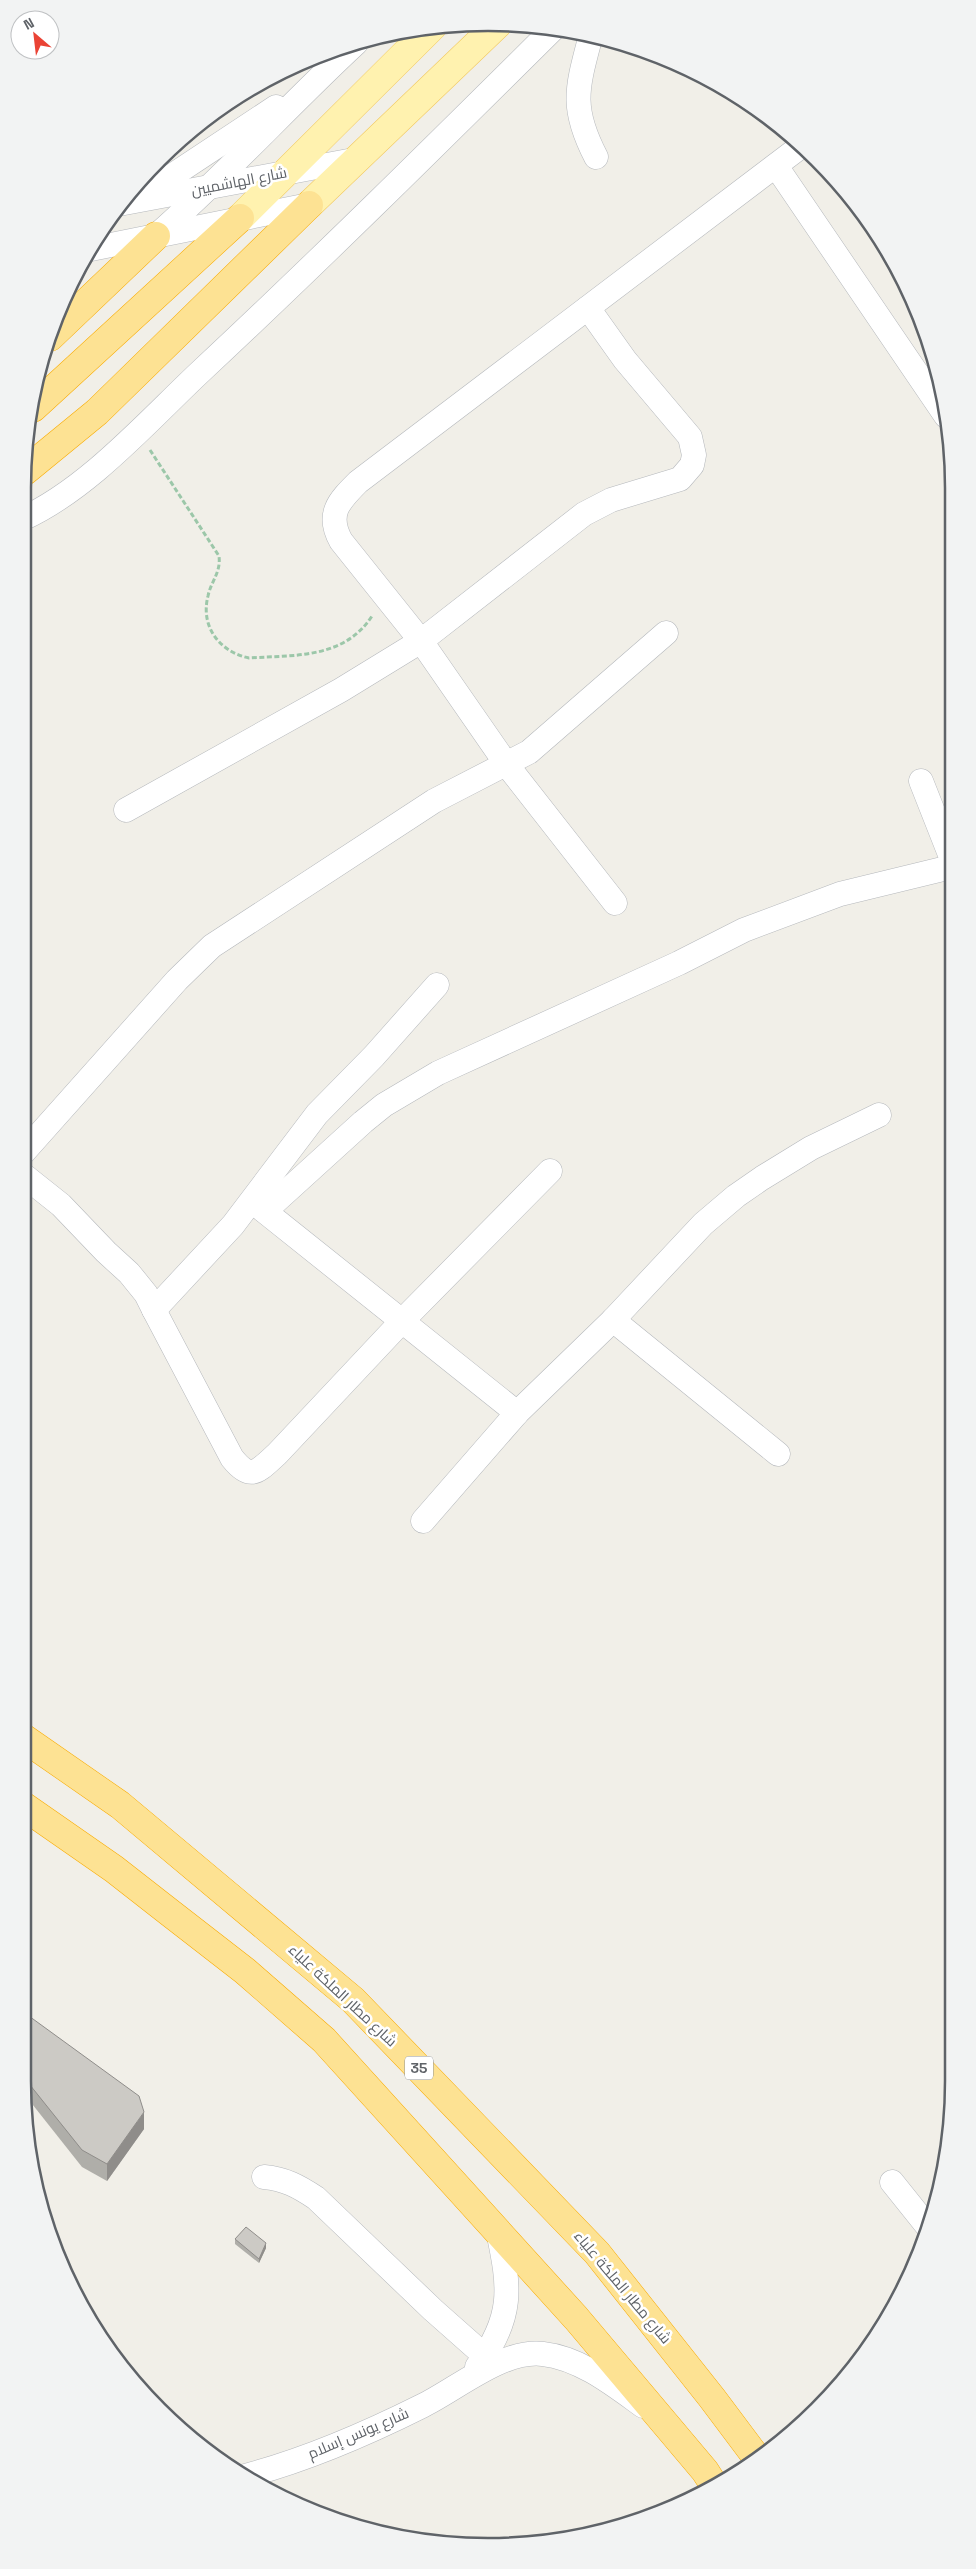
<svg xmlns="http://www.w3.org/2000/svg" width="976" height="2569" font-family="'Space Grotesk',Cairo,sans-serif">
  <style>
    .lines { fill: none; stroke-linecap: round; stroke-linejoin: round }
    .minor-casing { stroke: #b5b8bc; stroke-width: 25 }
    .major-casing { stroke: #f2c960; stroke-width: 29 }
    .highway-casing { stroke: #f9ab00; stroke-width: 29 }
    .path { stroke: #9cc7a9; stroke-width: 3; stroke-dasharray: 5 2.5; stroke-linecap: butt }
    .minor { stroke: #fff; stroke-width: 24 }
    .major { stroke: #fff2af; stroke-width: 28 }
    .highway { stroke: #fde293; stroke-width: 28 }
    .wall { fill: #afaea9 }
    .shaded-wall { fill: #8f8d8a }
    .building { fill: #cccac5; stroke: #8f8d8a }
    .labels { text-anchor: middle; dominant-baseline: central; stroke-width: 5; stroke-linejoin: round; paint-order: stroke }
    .shield { fill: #fff; stroke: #8f9295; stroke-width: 1 }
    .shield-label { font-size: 14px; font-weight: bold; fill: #5f6368 }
    .street-label { font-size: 15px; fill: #5f6368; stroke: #fff }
    .rim { fill: none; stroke: #5f6368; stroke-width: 2.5 }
  </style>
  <rect width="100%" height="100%" fill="#f1efe8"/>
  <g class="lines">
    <g class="minor-casing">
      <g id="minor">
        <path d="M591 35C577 88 570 107 596 157"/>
        <polyline points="776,166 946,416"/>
        <polyline points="143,195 276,107"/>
        <polyline points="119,204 359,159"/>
        <path d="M156 236C226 175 288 106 356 43"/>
        <polyline points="91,249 309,205"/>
        <path d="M22 519C87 490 148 421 199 373 319 261 436 145 553 29"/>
        <polyline points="921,781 951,857"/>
        <polyline points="126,810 341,690 421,641 584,514 611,500 680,479 692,465 694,455 690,437 625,360 588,308"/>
        <path d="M615 903 507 765 421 641 341 541C326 514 339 501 358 482L800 147"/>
        <polyline points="22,1154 177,980 212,946 434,801 529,752 666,633"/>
        <polyline points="22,1174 61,1205 106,1252 129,1273 146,1294 154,1310 233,1225 317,1114 374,1056 437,985"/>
        <polyline points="253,1202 517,1413"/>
        <polyline points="265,1211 363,1122 384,1105 438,1073 679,963 744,930 840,894 951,867"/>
        <path d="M154 1310 232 1458C251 1482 258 1471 277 1454L403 1320 550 1171"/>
        <polyline points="613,1320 778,1454"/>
        <polyline points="423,1521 517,1413 613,1320 703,1224 736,1196 762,1178 811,1148 879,1115"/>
        <path d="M264 2177C285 2179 298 2186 316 2198L433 2310 485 2356"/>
        <polyline points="892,2182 928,2227"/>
        <path d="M477 2367C514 2317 510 2288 498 2231"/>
        <path d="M245 2476C306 2460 366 2434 422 2406 457 2389 503 2349 543 2354 580 2358 614 2385 643 2406"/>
      </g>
    </g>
    <g class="major-casing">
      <g id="major">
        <polyline points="309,205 498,24"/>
        <polyline points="240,218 433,26"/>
      </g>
    </g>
    <g class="highway-casing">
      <g id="highway">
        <polyline points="50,337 156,236"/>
        <polyline points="33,408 240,218"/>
        <polyline points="25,471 97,412 309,205"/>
        <polyline points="22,1737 120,1805 353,2000 597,2253 712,2398 757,2458"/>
        <polyline points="22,1805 114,1869 169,1912 245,1971 324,2040 576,2318 705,2471 714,2485"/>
      </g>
    </g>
    <path class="path" d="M150 450 219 556C221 573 211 581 208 596 200 627 220 652 249 658 295 655 344 659 372 616"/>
    <use href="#minor" class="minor"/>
    <use href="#major" class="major"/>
    <use href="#highway" class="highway"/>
  </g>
  <g class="wall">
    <polygon points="22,2011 144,2129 107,2181 82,2167 25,2095 22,2081"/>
    <polygon points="235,2239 266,2248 259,2263 235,2244"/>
  </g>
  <g class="shaded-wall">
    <polygon points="144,2112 144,2129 107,2181 107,2164"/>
    <polygon points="266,2243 266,2248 259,2263 259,2259"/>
  </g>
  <g class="building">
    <polygon points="22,2011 139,2096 144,2112 107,2164 82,2150 22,2075"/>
    <polygon points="246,2227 266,2243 259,2259 235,2239"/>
  </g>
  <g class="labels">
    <rect class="shield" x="405" y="2056.5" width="28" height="23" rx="4"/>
    <g class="shield-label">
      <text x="419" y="2068">35</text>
    </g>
    <g class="street-label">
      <text transform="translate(239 181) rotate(-11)">شارع الهاشميين</text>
      <text transform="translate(343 1995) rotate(43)">شارع مطار الملكة علياء</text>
      <text transform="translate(623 2287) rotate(50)">شارع مطار الملكة علياء</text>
      <text transform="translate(358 2433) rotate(-23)">شارع يونس إسلام</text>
    </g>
  </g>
  <path d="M0 0H976V2569H0ZM488 31H488A457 457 0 0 1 945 488V2081A457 457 0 0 1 488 2538H488A457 457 0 0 1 31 2081V488A457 457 0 0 1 488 31Z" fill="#f2f3f3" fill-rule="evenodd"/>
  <path class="rim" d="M488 31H488A457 457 0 0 1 945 488V2081A457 457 0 0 1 488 2538H488A457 457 0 0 1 31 2081V488A457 457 0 0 1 488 31Z"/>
  <g transform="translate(35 35) rotate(332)"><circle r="24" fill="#ffffff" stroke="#bfc1c3"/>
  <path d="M0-4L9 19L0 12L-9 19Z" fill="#ea4335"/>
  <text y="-8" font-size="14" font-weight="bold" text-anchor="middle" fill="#5f6368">N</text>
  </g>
</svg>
